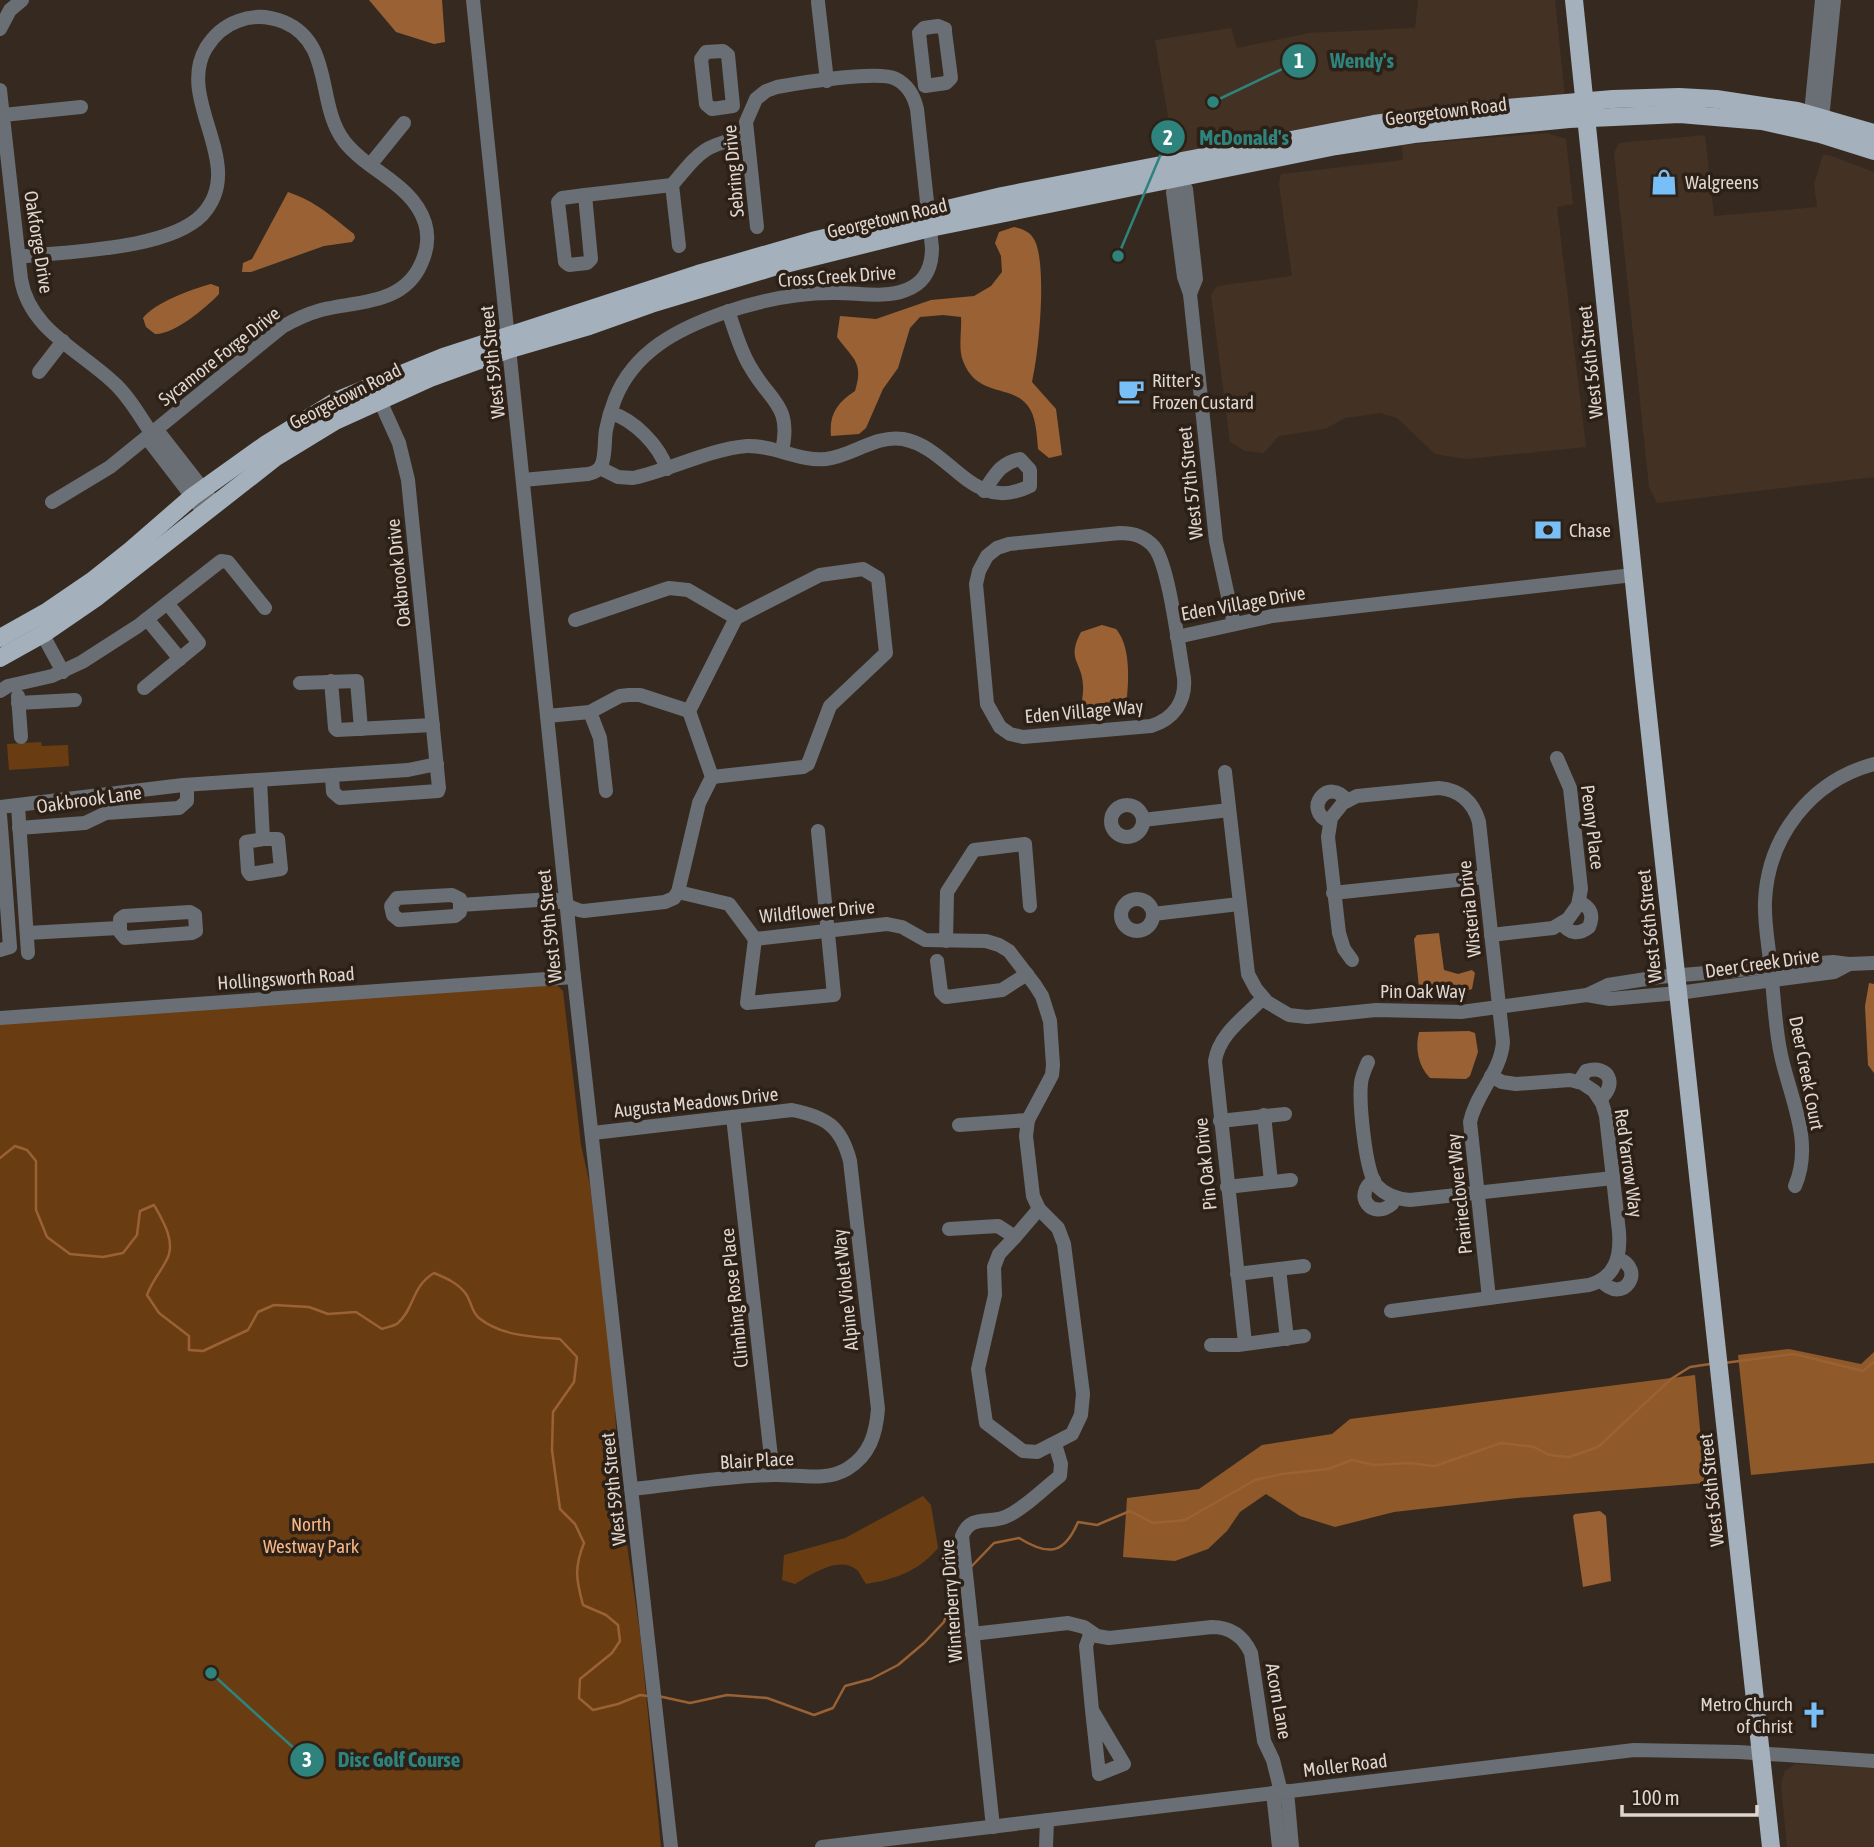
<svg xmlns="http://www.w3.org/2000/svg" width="1874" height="1847" font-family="'Asap Condensed',sans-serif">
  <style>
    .built { fill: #433124 }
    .green { fill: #6a3c12 }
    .forest { fill: #8f592a }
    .water { fill: #9a6234 }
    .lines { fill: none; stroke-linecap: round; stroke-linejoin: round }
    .stream { stroke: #9a6234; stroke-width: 2.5 }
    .minor { stroke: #696f74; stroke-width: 14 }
    .major { stroke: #a4b0bb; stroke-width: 18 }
    .labels { text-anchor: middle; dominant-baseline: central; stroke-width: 7; stroke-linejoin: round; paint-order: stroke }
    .street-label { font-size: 19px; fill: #ded6cf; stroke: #2c2017 }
    .poi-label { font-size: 19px; fill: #ded6cf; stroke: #2c2017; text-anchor: start }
    .park-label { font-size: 19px; fill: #f8b785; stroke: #2c2017 }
    .leader { fill: none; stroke: #2e847d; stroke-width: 2.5 }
    .callout-dot { fill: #2e847d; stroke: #2c2017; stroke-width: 2.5 }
    .mark-label { font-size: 21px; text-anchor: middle; font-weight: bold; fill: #fff }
    .callout-label { font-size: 21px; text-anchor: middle; font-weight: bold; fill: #2e847d; stroke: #2c2017; stroke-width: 7; stroke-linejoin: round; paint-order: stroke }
  </style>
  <rect width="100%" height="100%" fill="#362a20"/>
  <g class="built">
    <polygon points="1418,0 1555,0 1565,97 1175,158 1155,40 1231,28 1237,48 1309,33 1415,28"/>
    <polygon points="1547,133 1566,139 1573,204 1557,207 1586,447 1465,459 1435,454 1397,418 1380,413 1345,418 1325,429 1279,436 1264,453 1245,451 1230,442 1211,295 1216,287 1225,285 1292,276 1279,184 1281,174 1403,160 1402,145"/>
    <polygon points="1705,135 1714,216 1817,207 1814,184 1823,155 1829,155 1874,172 1874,477 1657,503 1649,487 1614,153 1619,143"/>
    <polygon points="1795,1764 1874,1768 1874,1847 1787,1847 1781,1784 1785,1771"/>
  </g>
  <g class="green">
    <polygon points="41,742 42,746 68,745 69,766 9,770 7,744"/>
    <polygon points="557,985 563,991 581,1145 590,1185 614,1387 619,1491 640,1633 661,1847 0,1847 0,1023"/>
    <path d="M923 1496 931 1505 938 1548C918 1572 895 1579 866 1584 863 1580 860 1573 857 1570 839 1555 811 1575 795 1584L782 1580 784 1555 845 1538Z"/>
  </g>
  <g class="forest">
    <polygon points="1789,1349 1861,1364 1874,1352 1874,1463 1751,1475 1738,1355"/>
    <polygon points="1695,1375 1705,1483 1517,1498 1394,1512 1335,1527 1300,1516 1266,1494 1240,1512 1227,1531 1208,1549 1175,1561 1123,1557 1127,1498 1199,1489 1262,1445 1332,1434 1350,1419"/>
  </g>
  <g class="water">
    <polygon points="369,0 442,0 445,42 434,44 396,32"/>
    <path d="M288 192C317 202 331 216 354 234L355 238 352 242 324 246 251 272H242L243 263 252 259Z"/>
    <path d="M1014 227C1023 229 1031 232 1035 241 1047 267 1039 353 1032 382L1056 409 1062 455 1049 458 1038 449C1037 436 1036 416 1028 406 1012 384 977 398 963 361 958 349 962 330 961 317L943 315 920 317 910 328 898 368 883 389 866 428 859 434 831 436C829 414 837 403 855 391 864 362 853 359 837 337L840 316 876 319 931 300 974 296 991 286 1002 272 1001 256 995 243 999 232Z"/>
    <path d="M211 284 219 287V294C206 308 173 335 155 334L146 327 143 318C154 303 192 289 211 284Z"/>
    <path d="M1102 625 1116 629C1130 645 1129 677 1127 697 1122 712 1105 714 1091 717L1083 713C1080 703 1084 695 1083 685 1082 661 1066 660 1081 632Z"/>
    <path d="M1439 933 1444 970 1458 974 1472 970 1475 973 1472 989C1457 995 1433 998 1419 987L1414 939 1417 935Z"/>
    <polygon points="1869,983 1874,984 1874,1073 1868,1065 1865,1006"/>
    <path d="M1469 1031 1475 1033 1478 1052 1470 1076 1466 1079 1430 1078C1418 1066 1415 1048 1419 1032Z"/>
    <polygon points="1600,1511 1606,1516 1611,1581 1583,1587 1573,1516 1575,1514"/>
  </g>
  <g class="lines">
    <g class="stream">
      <path d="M0 1158 15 1146 27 1150 36 1161V1210L47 1237 70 1254 103 1257 123 1253 137 1235 140 1211 154 1205C163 1221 177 1243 166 1261 160 1273 152 1281 147 1295L159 1313 189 1336V1350L203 1351 248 1330 258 1312 274 1305 309 1307 328 1314 356 1312 382 1329C387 1327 395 1326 398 1323 415 1308 411 1287 434 1273 446 1278 458 1283 466 1294 471 1301 472 1313 479 1318 501 1336 533 1337 560 1339L577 1357 574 1382 553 1412 552 1450 560 1509 575 1524 584 1543C574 1568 576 1579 583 1605L606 1615 618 1625 620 1641 612 1653 580 1679 579 1698 593 1710 618 1704 640 1695 648 1696"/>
      <polyline points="1724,1363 1794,1354 1863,1371 1874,1362"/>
      <path d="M970 1568 994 1543 1019 1538C1048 1556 1064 1555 1078 1522L1097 1525 1130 1511 1153 1523 1185 1520 1255 1480 1282 1474 1328 1469 1352 1460 1374 1465 1409 1463 1435 1466 1501 1443 1534 1447 1549 1455 1569 1457 1598 1447 1671 1379 1690 1367 1710 1364"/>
      <polyline points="658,1696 690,1703 727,1695 767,1698 814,1715 833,1708 845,1686 871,1679 898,1665 924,1643 944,1622 952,1596 960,1583"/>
    </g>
    <g class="minor">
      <polyline points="473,0 574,977 671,1847"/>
      <polyline points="818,2 827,81"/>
      <polygon points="938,26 945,29 945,32 951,78 946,83 925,86 919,33 924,28"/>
      <polyline points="0,29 10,10 22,0"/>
      <polygon points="723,51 728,55 733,106 712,109 706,104 701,59 706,52"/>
      <path d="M0 90 21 279C29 329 79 350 113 382 129 396 140 417 152 434"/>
      <polyline points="3,115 81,107"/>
      <polyline points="1810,124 1822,0"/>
      <polyline points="1821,129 1834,0"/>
      <polyline points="370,165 404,123"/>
      <polyline points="1178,170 1178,178 1173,192 1184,277 1190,294 1216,541 1234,624"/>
      <polyline points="1178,178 1186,189 1196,279 1190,294"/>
      <polygon points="585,195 591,259 587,263 569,265 565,262 558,202 562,198"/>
      <polyline points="585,195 672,185"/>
      <path d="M679 246 672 185C701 151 702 146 747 136"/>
      <path d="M19 257C67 251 168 250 202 215 249 165 175 101 206 48 214 35 224 26 238 21 253 15 269 16 284 22 334 43 316 104 344 141 367 171 413 184 425 223 429 236 427 251 421 264 403 305 357 301 321 310 307 314 294 320 282 327L110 467 52 502"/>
      <path d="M728 311C735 330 740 351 751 368 771 403 792 405 782 451"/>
      <polyline points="39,372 63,341"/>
      <path d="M611 413C634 420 659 445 667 469"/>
      <polyline points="157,430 210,498"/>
      <polyline points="147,438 204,512"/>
      <path d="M600 468 618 477 633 478C670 470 710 449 747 446 774 445 800 462 826 459 853 456 874 435 903 439 952 448 972 515 1030 486V470L1020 459C1000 463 995 475 984 491"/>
      <path d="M523 480 588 474C594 473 598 471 601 466 606 457 604 440 606 430 608 419 611 409 615 399 634 351 678 329 723 313 758 301 795 293 832 293 855 292 885 299 906 290 925 283 932 267 932 248L917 109C914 96 908 85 896 79 879 70 800 83 777 87L766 91 756 99 746 122 757 227"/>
      <path d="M1120 533C1132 533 1145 536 1154 547 1169 564 1179 651 1184 678 1186 701 1174 719 1151 726L1023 737 1010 734 1000 727 987 704 976 584 979 571 987 556 997 548 1009 544Z"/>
      <polyline points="147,619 180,659"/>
      <polyline points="575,620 669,588 688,590 736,618"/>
      <polyline points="38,626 63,672"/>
      <polyline points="1177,637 1272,616 1633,575"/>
      <polyline points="331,681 335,728 337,730 433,725"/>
      <polyline points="300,683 357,681 361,729"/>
      <polyline points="144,688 199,643 168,604"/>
      <polyline points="0,691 8,686 52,676 82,662 138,626 221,561 228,562 265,608"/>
      <polyline points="18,696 21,737"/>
      <polyline points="18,703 75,700"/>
      <polyline points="689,711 736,618 820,575 863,569 878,578 886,653 830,706 808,764 803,767 712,777"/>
      <polyline points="590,712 600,738 606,791"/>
      <polyline points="547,716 590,712 620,696 629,695 640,695 689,711"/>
      <polyline points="1225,772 1248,974 1256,989 1267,1002 1289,1015 1307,1017 1376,1010 1461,1012 1587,995 1608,985 1659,977 1833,962 1849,964 1874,963"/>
      <polyline points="332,776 333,792 340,798 438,791 439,788 408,480 399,443 376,392"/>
      <polyline points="260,780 263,839"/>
      <circle cx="1127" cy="821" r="16"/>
      <polyline points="18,806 28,953"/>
      <polyline points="0,807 183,785 408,770 437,764"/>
      <polyline points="0,815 3,852"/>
      <polyline points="1143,820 1229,810"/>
      <path d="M1330 822C1301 810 1329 775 1347 801"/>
      <polyline points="19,828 85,823 106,813 179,808 187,801 187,785"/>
      <polygon points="263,839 278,839 281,869 250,874 248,871 246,842"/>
      <polyline points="0,853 3,852 10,947 0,950"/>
      <polyline points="678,892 729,904 755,939"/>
      <polyline points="1333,893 1485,877"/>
      <polygon points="452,895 460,899 460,912 455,916 399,920 393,915 391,906 397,898"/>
      <circle cx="1137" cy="915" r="16"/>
      <path d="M460 905 552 899C564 901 571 910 584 911L665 902 674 898 678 892 699 803 712 777 689 711"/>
      <polygon points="190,912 195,915 196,931 192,933 125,938 120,932 120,919 124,916"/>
      <polyline points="1153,914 1239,904"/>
      <path d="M1562 923C1569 934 1579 935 1589 927 1594 915 1591 907 1579 902"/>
      <polyline points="27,933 119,928"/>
      <polyline points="1491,935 1553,928 1568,919 1578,905 1581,889 1570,788 1557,758"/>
      <polyline points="755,939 887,924 902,927 925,940 986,941 999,945 1009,951 1035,985 1042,996 1050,1021 1053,1065 1052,1075 1028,1120"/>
      <polyline points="755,939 747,1003 834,995 818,831"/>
      <polyline points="946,941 947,892 974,850 1025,844 1030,906"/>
      <path d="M1352 960 1344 949 1339 933 1328 837 1331 818 1343 803 1357 796 1439 788C1460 790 1473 801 1479 822L1503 1042C1501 1072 1476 1093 1470 1122L1489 1298"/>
      <polyline points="937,961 941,992 946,997 1002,990 1027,974"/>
      <polyline points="1587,995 1610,999 1678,993 1834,972 1849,964"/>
      <polyline points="0,1018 574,977"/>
      <path d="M1368 1062C1365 1069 1362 1075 1361 1083 1359 1103 1365 1169 1376 1185 1385 1195 1397 1199 1410 1200L1613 1178"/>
      <path d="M1579 1082 1586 1071C1609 1064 1618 1085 1600 1099"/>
      <polyline points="1264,1115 1271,1182"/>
      <polyline points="733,1117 773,1475"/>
      <polyline points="1220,1121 1285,1114"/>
      <polyline points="959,1125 1028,1120 1026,1136 1033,1196 1039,1209 1058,1228 1064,1244 1083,1394 1081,1415 1072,1434 1037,1452 1023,1451 986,1423 978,1369 995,1295 994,1267 999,1254 1015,1237"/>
      <path d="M593 1133 792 1110C826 1117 841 1126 850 1161L878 1409C876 1434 870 1455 847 1469 825 1482 798 1474 773 1475 726 1476 679 1484 633 1489"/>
      <path d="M1374 1180C1352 1195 1372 1221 1392 1204L1394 1197"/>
      <path d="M1795 1186C1814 1142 1790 1098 1781 1055 1775 1028 1774 998 1771 970 1769 947 1764 924 1765 901 1768 836 1811 781 1874 764"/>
      <polyline points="1227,1187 1291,1180"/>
      <polyline points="949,1229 998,1226 1015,1237 1039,1209"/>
      <polyline points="1279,1269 1287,1339"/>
      <polyline points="1237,1274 1304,1266"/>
      <path d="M1601 1280C1623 1307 1647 1268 1618 1259"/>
      <path d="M1391 1311 1589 1285C1615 1278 1621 1257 1619 1232L1606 1116 1602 1103 1594 1091 1582 1083 1570 1080 1516 1084 1502 1082 1491 1076"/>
      <path d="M1245 1343 1215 1061C1219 1034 1245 1017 1263 998"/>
      <polyline points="1211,1345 1238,1345 1304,1336"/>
      <polyline points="1091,1632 1086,1646 1092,1710 1124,1764 1099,1774 1092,1710"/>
      <path d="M972 1634 1068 1623 1084 1627 1097 1636 1109 1638 1212 1627C1230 1627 1243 1636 1251 1653L1264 1741 1273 1760 1281 1792"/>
      <polyline points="1287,1791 1292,1847"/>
      <polyline points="1273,1793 1279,1847"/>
      <path d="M993 1827 962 1536C971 1514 988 1524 1005 1517 1023 1510 1044 1488 1060 1476L1061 1464 1055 1444"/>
      <polyline points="822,1847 1634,1750 1739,1752 1874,1761"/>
      <polyline points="1046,1847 1047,1820"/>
    </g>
    <g class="major">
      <polyline points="1574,0 1644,679 1771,1847"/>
      <polyline points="0,638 48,611 92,581 131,550 192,497 265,445 338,400 443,357 698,274 816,240 1002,196 1374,124 1472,111 1613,99 1679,97 1716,99 1797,111 1874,133"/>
      <polyline points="0,658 43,634 97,597 276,457 335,421 430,378 510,349 589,326 651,304 777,266 930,228 1336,146 1414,134 1569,119 1680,114 1762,121 1820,134 1874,151"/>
    </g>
  </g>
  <defs>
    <g id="shop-bare" transform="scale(2.1)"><path d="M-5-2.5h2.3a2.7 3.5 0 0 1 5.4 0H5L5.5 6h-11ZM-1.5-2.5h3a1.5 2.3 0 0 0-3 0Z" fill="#78bff8" stroke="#2c2017" stroke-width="2.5" paint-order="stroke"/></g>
    <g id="cafe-bare" transform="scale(2.1)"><path d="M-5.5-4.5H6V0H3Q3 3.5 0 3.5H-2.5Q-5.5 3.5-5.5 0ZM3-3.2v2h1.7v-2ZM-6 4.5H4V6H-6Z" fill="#78bff8" stroke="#2c2017" stroke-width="2.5" paint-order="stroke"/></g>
    <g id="bank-bare" transform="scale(2.1)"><path d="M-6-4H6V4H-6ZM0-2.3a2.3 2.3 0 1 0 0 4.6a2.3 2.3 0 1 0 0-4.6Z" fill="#78bff8" stroke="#2c2017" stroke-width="2.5" paint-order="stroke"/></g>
    <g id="church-bare" transform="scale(2.1)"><path d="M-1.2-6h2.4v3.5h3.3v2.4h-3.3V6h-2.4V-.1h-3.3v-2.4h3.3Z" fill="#78bff8" stroke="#2c2017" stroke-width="2.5" paint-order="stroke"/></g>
  </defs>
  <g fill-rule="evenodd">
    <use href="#shop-bare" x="1664" y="182"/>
    <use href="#cafe-bare" x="1131" y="391"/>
    <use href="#bank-bare" x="1548" y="530"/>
    <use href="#church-bare" x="1814" y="1715"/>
  </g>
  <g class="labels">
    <g class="street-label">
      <text transform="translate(1446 111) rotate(-7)">Georgetown Road</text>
      <text transform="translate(733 171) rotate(-95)">Sebring Drive</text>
      <text transform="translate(887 218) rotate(-13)">Georgetown Road</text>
      <text transform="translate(39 242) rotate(81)">Oakforge Drive</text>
      <text transform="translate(837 276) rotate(-4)">Cross Creek Drive</text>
      <text transform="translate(219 356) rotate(-38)">Sycamore Forge Drive</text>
      <text transform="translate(492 362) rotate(-96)">West 59th Street</text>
      <text transform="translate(1590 362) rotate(-96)">West 56th Street</text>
      <text transform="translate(345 396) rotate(-27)">Georgetown Road</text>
      <text transform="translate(1190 483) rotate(-96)">West 57th Street</text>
      <text transform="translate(398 573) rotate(-96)">Oakbrook Drive</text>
      <text transform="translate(1243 603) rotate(-10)">Eden Village Drive</text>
      <text transform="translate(1084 711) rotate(-5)">Eden Village Way</text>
      <text transform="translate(89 799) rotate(-8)">Oakbrook Lane</text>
      <text transform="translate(1593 827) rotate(83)">Peony Place</text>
      <text transform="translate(1469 909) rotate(-96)">Wisteria Drive</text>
      <text transform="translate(817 911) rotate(-5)">Wildflower Drive</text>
      <text transform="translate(549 926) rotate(-96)">West 59th Street</text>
      <text transform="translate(1649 926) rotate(-96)">West 56th Street</text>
      <text transform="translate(1762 963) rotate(-8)">Deer Creek Drive</text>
      <text transform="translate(286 978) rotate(-4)">Hollingsworth Road</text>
      <text x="1423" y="991">Pin Oak Way</text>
      <text transform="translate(1807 1073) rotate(79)">Deer Creek Court</text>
      <text transform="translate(696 1102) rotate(-6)">Augusta Meadows Drive</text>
      <text transform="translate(1629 1163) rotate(82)">Red Yarrow Way</text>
      <text transform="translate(1205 1164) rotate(-96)">Pin Oak Drive</text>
      <text transform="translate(1459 1194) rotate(-96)">Prairieclover Way</text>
      <text transform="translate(845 1290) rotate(-96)">Alpine Violet Way</text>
      <text transform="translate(734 1298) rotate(-96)">Climbing Rose Place</text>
      <text transform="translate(757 1460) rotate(-3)">Blair Place</text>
      <text transform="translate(613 1489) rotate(-96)">West 59th Street</text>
      <text transform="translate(1711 1490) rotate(-96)">West 56th Street</text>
      <text transform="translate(951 1601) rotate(-94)">Winterberry Drive</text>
      <text transform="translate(1279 1701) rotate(80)">Acorn Lane</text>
      <text transform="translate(1345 1765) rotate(-7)">Moller Road</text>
    </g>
    <g class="poi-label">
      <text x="1685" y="182">Walgreens</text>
      <text x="1152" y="380">Ritter's<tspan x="1152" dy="22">Frozen Custard</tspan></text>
      <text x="1569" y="530">Chase</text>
      <text x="1793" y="1704" text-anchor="end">Metro Church<tspan x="1793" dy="22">of Christ</tspan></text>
    </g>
    <g class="park-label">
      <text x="311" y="1524">North<tspan x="311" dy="22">Westway Park</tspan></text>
    </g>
  </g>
  <path class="leader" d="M1213 102L1299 61M1118 256L1168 137M211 1673L307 1760"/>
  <g class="callout-dot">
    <circle cx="1213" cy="102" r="7"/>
    <circle cx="1118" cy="256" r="7"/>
    <circle cx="211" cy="1673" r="7"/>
    <circle cx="1299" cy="61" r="18"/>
    <circle cx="1168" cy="137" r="18"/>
    <circle cx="307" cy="1760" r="18"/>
  </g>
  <g class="mark-label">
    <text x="1299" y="68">1</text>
    <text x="1168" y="145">2</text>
    <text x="307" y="1767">3</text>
  </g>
  <g class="callout-label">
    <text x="1362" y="68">Wendy's</text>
    <text x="1244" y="145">McDonald's</text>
    <text x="399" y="1767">Disc Golf Course</text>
  </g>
  <path d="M1622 1805v10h135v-10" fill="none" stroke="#ded6cf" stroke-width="3.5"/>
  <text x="1632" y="1805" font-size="21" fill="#ded6cf" stroke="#2c2017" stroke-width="5" paint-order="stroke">100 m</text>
</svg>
